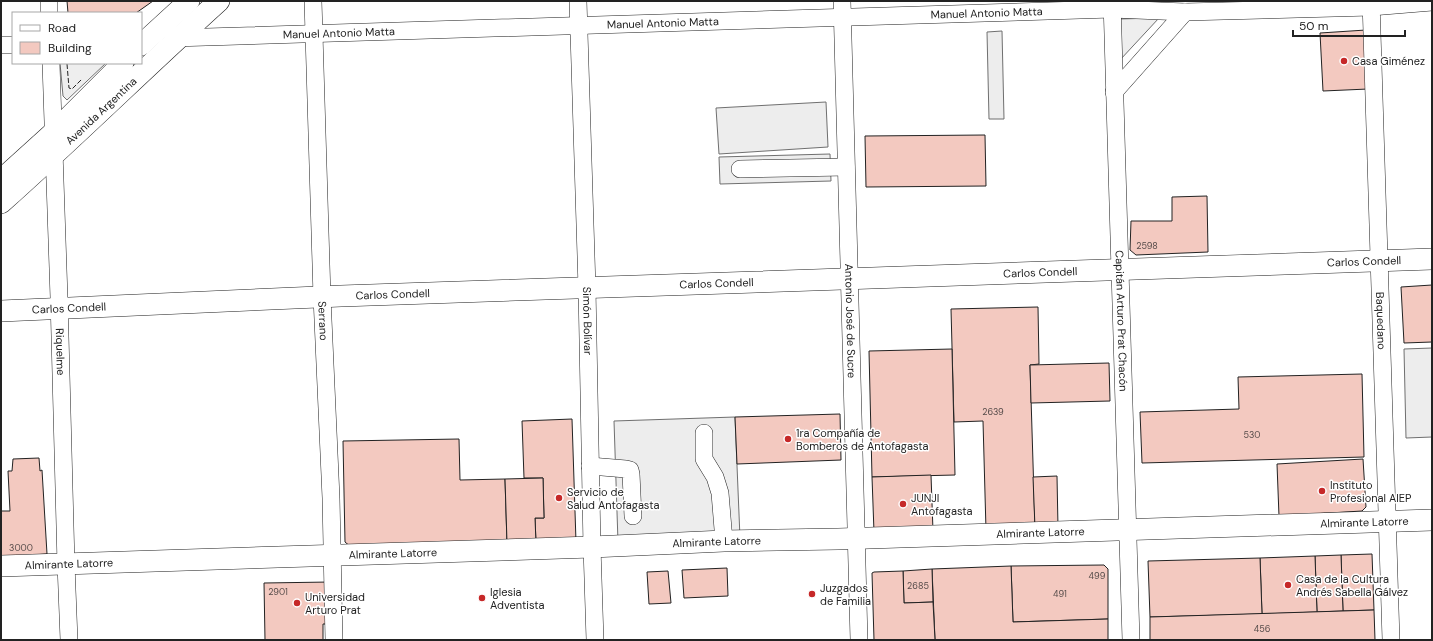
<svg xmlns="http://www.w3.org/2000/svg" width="1433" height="641" font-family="'DM Sans',sans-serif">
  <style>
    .green { fill: #eee; stroke: #6f6f6f }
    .parking { fill: #ededed; stroke: #6f6f6f }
    .building { fill: #f3c9c0; stroke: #222 }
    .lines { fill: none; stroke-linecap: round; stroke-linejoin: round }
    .minor-casing { stroke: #222; stroke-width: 18 }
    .major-casing { stroke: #222; stroke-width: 22 }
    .minor { stroke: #fff; stroke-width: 17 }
    .major { stroke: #fff; stroke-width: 21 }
    .fence { stroke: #222; stroke-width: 1; stroke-dasharray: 5 2; stroke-linecap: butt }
    .poi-dot { fill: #c62828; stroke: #fff; stroke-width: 1.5 }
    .labels { text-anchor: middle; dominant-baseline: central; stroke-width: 3; stroke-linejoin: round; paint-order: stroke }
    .number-label { font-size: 9px; fill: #564c4a }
    .street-label { font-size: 11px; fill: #222; stroke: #fff }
    .poi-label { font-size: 11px; fill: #222; stroke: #fff; text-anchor: start }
  </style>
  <rect width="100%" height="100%" fill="#fff"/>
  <g class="green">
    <polygon points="1159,18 1120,60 1118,19"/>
    <polygon points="60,63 106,63 67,100 63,96"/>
  </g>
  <g class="parking">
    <polygon points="1002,31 1004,119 989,119 987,32"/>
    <polygon points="826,102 828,147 719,154 716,108"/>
    <polygon points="830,154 831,181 720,184 719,157"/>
    <polygon points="1432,348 1432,437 1406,438 1404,349"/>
    <polygon points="735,417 740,538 618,542 614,421"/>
  </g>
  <g class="building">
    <polygon points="67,1 153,1 136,13 68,13"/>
    <polygon points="1366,30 1368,89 1323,91 1320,33"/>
    <polygon points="985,135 986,186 866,187 865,136"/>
    <polygon points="1207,196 1208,252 1136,255 1130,250 1131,221 1172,221 1172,197"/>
    <polygon points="1432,285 1432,342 1404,343 1401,287"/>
    <polygon points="1038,307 1039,364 1030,365 1035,528 986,530 983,421 954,422 951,309"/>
    <polygon points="952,349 955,475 872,477 869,351"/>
    <polygon points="1109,363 1110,401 1031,403 1030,365"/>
    <polygon points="1362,374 1364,457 1142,463 1140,412 1239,409 1238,377"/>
    <polygon points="840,414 841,460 737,464 735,417"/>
    <polygon points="572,419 576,542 536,543 535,518 544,518 543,478 524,478 522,421"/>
    <polygon points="459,439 460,480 505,479 507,543 351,547 345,542 343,441"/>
    <polygon points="39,458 40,471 42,470 47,554 1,557 1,511 10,511 8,471 12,471 13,459"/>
    <polygon points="1363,459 1366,507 1362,511 1279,516 1277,464"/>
    <polygon points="931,475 933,531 874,532 872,477"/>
    <polygon points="1057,476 1058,527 1035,528 1033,477"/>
    <polygon points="543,478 544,518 535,518 536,543 507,543 505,479"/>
    <polygon points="1372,554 1374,610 1343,611 1341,555"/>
    <polygon points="1341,555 1343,611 1317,612 1315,556"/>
    <polygon points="1315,556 1317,612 1262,614 1260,558"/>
    <polygon points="1260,558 1262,614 1150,617 1148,561"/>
    <polygon points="1104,565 1108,569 1108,619 1013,622 1011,566"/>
    <polygon points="1011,566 1013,622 1108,619 1108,640 935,640 932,569"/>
    <polygon points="727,568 728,596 684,598 682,570"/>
    <polygon points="932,569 933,602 904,603 903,571"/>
    <polygon points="668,571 671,603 649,604 647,572"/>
    <polygon points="903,571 904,603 933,602 935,640 874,640 872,573 874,572"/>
    <polygon points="330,582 330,624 323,624 323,640 265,640 264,583"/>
    <polygon points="1374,610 1375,640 1150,640 1150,617"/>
  </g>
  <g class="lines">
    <g class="minor-casing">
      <g id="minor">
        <polyline points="49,1 49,13"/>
        <path id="s1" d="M313 1 322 297 331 498 334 640"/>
        <path id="s2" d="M578 1 587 288 592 547 595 640"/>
        <path id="s3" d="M842 1 859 640"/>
        <path id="s4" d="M1112 1 1131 640"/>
        <path id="s5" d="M1371 1 1391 640"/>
        <path id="s6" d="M173 38 1112 9 1185 12 1371 7 1432 2"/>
        <polyline points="1,45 13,45"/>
        <path id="s7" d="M51 63 59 298 66 564 69 640"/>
        <polyline points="1114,92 1185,12"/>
        <polyline points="740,169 846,167"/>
        <polyline points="704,433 704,459 715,477 720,493 724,541"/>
        <polyline points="590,466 626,469 630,470 631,474 633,516"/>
      </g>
    </g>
    <g class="major-casing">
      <g id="major">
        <polyline points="141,45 189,1"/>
        <polyline points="1,180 54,132 123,63"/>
        <path id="s8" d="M1 203C75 137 145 68 219 1"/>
        <path id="s9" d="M1 311 341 296 1432 259"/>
        <path id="s10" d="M1 566 592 547 724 541 838 539 1432 520"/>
      </g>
    </g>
    <use href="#minor" class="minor"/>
    <use href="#major" class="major"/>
    <polyline class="fence" points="67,64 69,88 72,89 82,79"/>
  </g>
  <g class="poi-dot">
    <circle cx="1344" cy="61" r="4"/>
    <circle cx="788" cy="439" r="4"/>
    <circle cx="1322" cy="491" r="4"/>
    <circle cx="559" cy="498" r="4"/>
    <circle cx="903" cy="504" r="4"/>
    <circle cx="1288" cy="585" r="4"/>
    <circle cx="812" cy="594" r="4"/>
    <circle cx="482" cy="598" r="4"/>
    <circle cx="297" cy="603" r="4"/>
  </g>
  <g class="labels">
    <g class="number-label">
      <text x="1147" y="246">2598</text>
      <text x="993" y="412">2639</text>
      <text x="1252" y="435">530</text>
      <text x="21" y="548">3000</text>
      <text x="1097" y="576">499</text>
      <text x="918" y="586">2685</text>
      <text x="278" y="592">2901</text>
      <text x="1060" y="594">491</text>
      <text x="1262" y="629">456</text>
    </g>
    <g class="street-label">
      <text stroke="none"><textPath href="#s6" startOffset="814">Manuel Antonio Matta</textPath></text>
      <text stroke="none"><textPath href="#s6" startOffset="490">Manuel Antonio Matta</textPath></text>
      <text stroke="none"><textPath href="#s6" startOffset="166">Manuel Antonio Matta</textPath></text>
      <text stroke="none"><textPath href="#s8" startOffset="136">Avenida Argentina</textPath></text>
      <text stroke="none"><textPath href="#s9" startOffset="1364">Carlos Condell</textPath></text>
      <text stroke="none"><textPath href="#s9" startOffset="1040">Carlos Condell</textPath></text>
      <text stroke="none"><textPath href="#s9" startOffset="716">Carlos Condell</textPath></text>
      <text stroke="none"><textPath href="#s9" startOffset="392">Carlos Condell</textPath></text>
      <text stroke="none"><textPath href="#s9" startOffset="68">Carlos Condell</textPath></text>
      <text stroke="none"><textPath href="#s2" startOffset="320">Simón Bolívar</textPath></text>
      <text stroke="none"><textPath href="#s3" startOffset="320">Antonio José de Sucre</textPath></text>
      <text stroke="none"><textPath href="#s4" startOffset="320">Capitán Arturo Prat Chacón</textPath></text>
      <text stroke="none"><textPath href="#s5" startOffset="320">Baquedano</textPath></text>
      <text stroke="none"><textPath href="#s1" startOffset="320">Serrano</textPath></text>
      <text stroke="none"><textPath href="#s7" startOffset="289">Riquelme</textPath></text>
      <text stroke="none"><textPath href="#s10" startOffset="1364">Almirante Latorre</textPath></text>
      <text stroke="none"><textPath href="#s10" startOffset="1040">Almirante Latorre</textPath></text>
      <text stroke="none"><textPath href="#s10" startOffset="716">Almirante Latorre</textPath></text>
      <text stroke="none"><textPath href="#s10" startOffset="392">Almirante Latorre</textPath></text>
      <text stroke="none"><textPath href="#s10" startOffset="68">Almirante Latorre</textPath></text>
    </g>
    <g class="poi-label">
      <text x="1352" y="61">Casa Giménez</text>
      <text x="796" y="433">1ra Compañía de<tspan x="796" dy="13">Bomberos de Antofagasta</tspan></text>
      <text x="1330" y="485">Instituto<tspan x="1330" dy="13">Profesional AIEP</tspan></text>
      <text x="567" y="492">Servicio de<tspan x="567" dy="13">Salud Antofagasta</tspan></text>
      <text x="911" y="498">JUNJI<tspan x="911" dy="13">Antofagasta</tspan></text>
      <text x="1296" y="579">Casa de la Cultura<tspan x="1296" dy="13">Andrés Sabella Gálvez</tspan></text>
      <text x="820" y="588">Juzgados<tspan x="820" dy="13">de Familia</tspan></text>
      <text x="490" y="592">Iglesia<tspan x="490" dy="13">Adventista</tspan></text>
      <text x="305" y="597">Universidad<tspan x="305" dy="13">Arturo Prat</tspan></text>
    </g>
  </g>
  <rect width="1433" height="641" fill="none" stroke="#222222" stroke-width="4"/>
  <rect x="12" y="12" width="130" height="52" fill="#ffffff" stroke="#a7a7a7"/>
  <rect x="20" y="25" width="20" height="6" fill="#ffffff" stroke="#a7a7a7"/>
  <text x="48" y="32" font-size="12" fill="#222222">Road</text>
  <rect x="20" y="42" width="20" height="12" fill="#f3c9c0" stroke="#a7a7a7"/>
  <text x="48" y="52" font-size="12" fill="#222222">Building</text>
  <path d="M1293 30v6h112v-6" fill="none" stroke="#222222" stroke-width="2"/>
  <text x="1299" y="30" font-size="12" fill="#222222" stroke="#ffffff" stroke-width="3" paint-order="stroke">50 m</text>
</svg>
